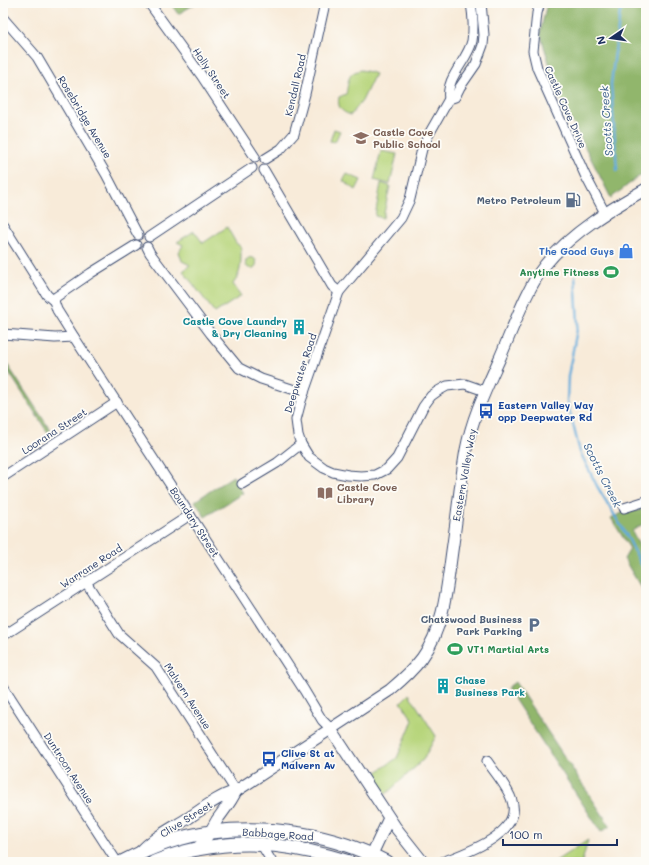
<svg xmlns="http://www.w3.org/2000/svg" width="649" height="865" font-family="Mali,sans-serif">
  <style>
    .green { fill: #b7d57c; stroke: #69826d }
    .forest { fill: #91b66c; stroke: #567265 }
    .lines { fill: none; stroke-linecap: round; stroke-linejoin: round }
    .stream { stroke: #64acdb; stroke-width: 2.5 }
    .minor-casing { stroke: #3c4b70; stroke-width: 11 }
    .major-casing { stroke: #3c4b70; stroke-width: 13 }
    .highway-casing { stroke: #3c4b70; stroke-width: 15 }
    .minor { stroke: #fff; stroke-width: 9 }
    .major { stroke: #fff; stroke-width: 11 }
    .highway { stroke: #fff; stroke-width: 13 }
    .labels { text-anchor: middle; dominant-baseline: central; stroke-width: 3.5; stroke-linejoin: round; paint-order: stroke }
    .street-label { font-size: 10px; fill: #1b2f5e; stroke: #fdfcf7 }
    .education-label { font-size: 10px; font-weight: bold; fill: #785e54; stroke: #fdfcf7; text-anchor: start }
    .service-label { font-size: 10px; font-weight: bold; fill: #4e5e75; stroke: #fdfcf7; text-anchor: end }
    .shop-label { font-size: 10px; font-weight: bold; fill: #366cbe; stroke: #fdfcf7; text-anchor: end }
    .leisure-label { font-size: 10px; font-weight: bold; fill: #27864d; stroke: #fdfcf7; text-anchor: end }
    .culture-label { font-size: 10px; font-weight: bold; fill: #0d838f; stroke: #fdfcf7; text-anchor: end }
    .transit-label { font-size: 10px; font-weight: bold; fill: #164399; stroke: #fdfcf7; text-anchor: start }
    .water-label { font-size: 11px; font-style: italic; fill: #355b8a; stroke: #fdfcf7 }
  </style>
  <rect width="100%" height="100%" fill="#fdfcf7"/>
  <filter id="ink" filterUnits="userSpaceOnUse"><feTurbulence type="fractalNoise" baseFrequency=".025" numOctaves="2"/><feDisplacementMap in="SourceGraphic" scale="8" xChannelSelector="R" yChannelSelector="G"/><feConvolveMatrix kernelMatrix="1 2 1 2 8 2 1 2 1" color-interpolation-filters="sRGB"/></filter>
  <filter id="wash" filterUnits="userSpaceOnUse"><feTurbulence type="fractalNoise" baseFrequency=".012" numOctaves="4" result="noise"/><feDisplacementMap in="SourceGraphic" scale="16" xChannelSelector="R" yChannelSelector="G"/><feGaussianBlur stdDeviation="0.9" result="paint"/><feColorMatrix in="noise" values="0 0 0 0 0 0 0 0 0 0 0 0 0 0 0 0 0 1.4 0 .05"/><feComposite in="paint" operator="in"/></filter>
  <g filter="url(#wash)">
    <rect width="100%" height="100%" fill="#f8ebd9"/>
    <g class="green">
      <path d="M361 70 370 72 375 74 362 101 351 115C341 112 337 107 339 97L346 94C349 82 346 73 361 70Z"/>
      <polygon points="334,129 340,131 335,142 330,141"/>
      <polygon points="381,151 397,154 390,184 374,180"/>
      <polygon points="347,174 361,180 356,190 343,181"/>
      <polygon points="381,183 390,186 383,218 375,216"/>
      <path d="M227 227 236 243 241 247C241 261 242 273 233 284L241 296 215 313 183 271 190 265 182 261 179 252 183 245 177 242 194 231 203 243Z"/>
      <circle cx="251" cy="263" r="5.5"/>
      <polygon points="409,694 436,736 423,760 386,794 373,775 397,758 413,720 401,702"/>
      <polygon points="588,840 582,862 554,862"/>
    </g>
    <g class="forest">
      <polygon points="170,3 197,3 178,14"/>
      <polygon points="547,3 646,3 646,171 611,198 559,96 540,33"/>
      <polygon points="3,358 51,431 48,433 3,363"/>
      <polygon points="233,476 243,493 205,517 195,501"/>
      <polygon points="646,509 643,524 632,531 646,559 646,596 624,559 630,549 611,518 622,513"/>
      <polygon points="515,682 610,826 601,832 507,688"/>
    </g>
    <g class="lines">
      <g class="stream">
        <polyline points="617,170 611,84 620,12 628,3"/>
        <polyline points="575,276 578,324 568,376 567,401 580,452 597,486 627,536 644,570 646,580"/>
      </g>
    </g>
  </g>
  <g filter="url(#ink)">
    <g class="lines">
      <g class="minor-casing">
        <g id="minor">
          <polyline points="149,3 201,75 255,157"/>
          <polyline points="481,3 484,35 483,45 476,64 460,87 455,97 449,99 429,134 422,149 410,199 401,218 339,292 301,401 296,420 298,435 301,444 309,457 324,468 333,472 348,475 361,476 375,475 387,469 397,458 423,407 431,396 438,391 447,386 465,384 485,391"/>
          <polyline points="540,3 537,13 533,51 537,68 585,175 605,213"/>
          <polyline points="3,18 37,57 106,174 138,235"/>
          <path d="M449 99C445 78 468 60 472 41 474 29 473 15 471 3"/>
          <polyline points="265,159 281,149 294,134 305,94 325,3"/>
          <polyline points="264,170 332,286 339,292"/>
          <polyline points="3,225 47,295 54,301 57,310 74,337 304,690 322,720 330,728"/>
          <polyline points="149,237 252,168"/>
          <polyline points="147,247 150,253 211,334 239,368 261,379 304,393"/>
          <polyline points="54,301 56,297 91,273 136,245"/>
          <polyline points="3,334 55,338 74,337"/>
          <polyline points="3,477 117,402"/>
          <polyline points="242,484 277,463 301,444"/>
          <polyline points="624,508 646,501"/>
          <polyline points="86,582 119,634 156,667 236,791"/>
          <polyline points="3,636 190,515"/>
          <polyline points="3,686 117,862"/>
          <polyline points="261,844 272,862"/>
          <path d="M442 862C465 853 523 834 512 801 508 787 495 773 487 761"/>
        </g>
      </g>
      <g class="major-casing">
        <g id="major">
          <polyline points="330,728 396,828 423,862"/>
          <path d="M197 849C206 840 211 831 217 820 224 810 231 802 236 791"/>
          <path d="M139 853C155 836 171 829 190 817 205 807 219 796 236 791L390 690C402 680 413 670 422 658 444 628 447 587 452 551 457 518 460 484 466 450 472 418 486 389 499 360 512 331 526 289 545 265 572 232 609 210 646 189"/>
          <polyline points="371,862 372,854 389,818"/>
        </g>
      </g>
      <g class="highway-casing">
        <g id="highway">
          <path d="M122 862C149 848 181 836 211 832 271 825 333 834 386 862"/>
          <path d="M154 862C168 857 183 851 198 849 252 838 298 846 349 862"/>
        </g>
      </g>
      <use href="#minor" class="minor"/>
      <use href="#major" class="major"/>
      <use href="#highway" class="highway"/>
    </g>
  </g>
  <defs>
    <g id="school-bare" transform="scale(1.2)"><path d="M0-5L7-2L0 1L-7-2ZM-4 1L0 2.5L4 1V4Q0 6-4 4Z" fill="#8d6e63" stroke="#fdfcf7" stroke-width="2.5" paint-order="stroke"/></g>
    <g id="fuel-bare" transform="scale(1.2)"><path d="M-5.5-6h7V0h2V4h1.3V-2.5L3-4.5l.8-.8L6-3V5H2.5V1h-1V6h-7ZM-4.2-4.7v3.2H.2V-4.7Z" fill="#5c6f8a" stroke="#fdfcf7" stroke-width="2.5" paint-order="stroke"/></g>
    <g id="shop-bare" transform="scale(1.2)"><path d="M-5-2.5h2.3a2.7 3.5 0 0 1 5.4 0H5L5.5 6h-11ZM-1.5-2.5h3a1.5 2.3 0 0 0-3 0Z" fill="#3f7fe0" stroke="#fdfcf7" stroke-width="2.5" paint-order="stroke"/></g>
    <g id="stadium-bare" transform="scale(1.2)"><path d="M0-5a6.5 5 0 1 0 0 10a6.5 5 0 1 0 0-10ZM-3.5-1.8h7v3.6h-7Z" fill="#2e9e5b" stroke="#fdfcf7" stroke-width="2.5" paint-order="stroke"/></g>
    <g id="building-bare" transform="scale(1.2)"><path d="M-4-6H4V6H1V3H-1V6H-4ZM-2.5-4.3h1.7v1.8h-1.7ZM.8-4.3h1.7v1.8H.8ZM-2.5-1h1.7V.8h-1.7ZM.8-1h1.7V.8H.8Z" fill="#0f9aa8" stroke="#fdfcf7" stroke-width="2.5" paint-order="stroke"/></g>
    <g id="bus-bare" transform="scale(1.2)"><path d="M-5-6H5V4H4V6H2V4H-2V6H-4V4H-5ZM-3.5-4V0h7V-4ZM-3.5 1.2v1.5H-2V1.2ZM2 1.2v1.5H3.5V1.2Z" fill="#1a4fb4" stroke="#fdfcf7" stroke-width="2.5" paint-order="stroke"/></g>
    <g id="library-bare" transform="scale(1.2)"><path d="M-6-4Q-3-5.5-.7-3.5V5Q-3 3-6 4ZM6-4Q3-5.5 .7-3.5V5Q3 3 6 4Z" fill="#8d6e63" stroke="#fdfcf7" stroke-width="2.5" paint-order="stroke"/></g>
    <g id="parking-bare" transform="scale(1.2)"><path d="M-3.5-5.5H1a3.5 3.5 0 0 1 0 7H-1V5.5H-3.5ZM-1-3.4V-.6H.8a1.4 1.4 0 0 0 0-2.8Z" fill="#5c6f8a" stroke="#fdfcf7" stroke-width="2.5" paint-order="stroke"/></g>
  </defs>
  <g fill-rule="evenodd">
    <use href="#school-bare" x="361" y="138"/>
    <use href="#fuel-bare" x="573" y="200"/>
    <use href="#shop-bare" x="626" y="251"/>
    <use href="#stadium-bare" x="611" y="272"/>
    <use href="#building-bare" x="299" y="327"/>
    <use href="#bus-bare" x="486" y="411"/>
    <use href="#library-bare" x="325" y="493"/>
    <use href="#parking-bare" x="534" y="625"/>
    <use href="#stadium-bare" x="455" y="649"/>
    <use href="#building-bare" x="443" y="686"/>
    <use href="#bus-bare" x="269" y="759"/>
  </g>
  <g class="labels">
    <g class="street-label">
      <text transform="translate(212 73) rotate(56)">Holly Street</text>
      <text transform="translate(295 85) rotate(-77)">Kendall Road</text>
      <text transform="translate(566 107) rotate(66)">Castle Cove Drive</text>
      <text transform="translate(85 117) rotate(59)">Rosebridge Avenue</text>
      <text transform="translate(300 373) rotate(-72)">Deepwater Road</text>
      <text transform="translate(54 431) rotate(-33)">Loorana Street</text>
      <text transform="translate(464 475) rotate(-80)">Eastern Valley Way</text>
      <text transform="translate(195 522) rotate(57)">Boundary Street</text>
      <text transform="translate(91 566) rotate(-33)">Warrane Road</text>
      <text transform="translate(188 696) rotate(57)">Malvern Avenue</text>
      <text transform="translate(69 768) rotate(57)">Duntroon Avenue</text>
      <text transform="translate(186 819) rotate(-32)">Clive Street</text>
      <text transform="translate(278 834) rotate(4)">Babbage Road</text>
    </g>
    <g class="education-label">
      <text x="373" y="132">Castle Cove<tspan x="373" dy="12">Public School</tspan></text>
      <text x="337" y="487">Castle Cove<tspan x="337" dy="12">Library</tspan></text>
    </g>
    <g class="service-label">
      <text x="561" y="200">Metro Petroleum</text>
      <text x="522" y="619">Chatswood Business<tspan x="522" dy="12">Park Parking</tspan></text>
    </g>
    <g class="shop-label">
      <text x="614" y="251">The Good Guys</text>
    </g>
    <g class="leisure-label">
      <text x="599" y="272">Anytime Fitness</text>
      <text x="467" y="649" text-anchor="start">VT1 Martial Arts</text>
    </g>
    <g class="culture-label">
      <text x="287" y="321">Castle Cove Laundry<tspan x="287" dy="12">&amp; Dry Cleaning</tspan></text>
      <text x="455" y="680" text-anchor="start">Chase<tspan x="455" dy="12">Business Park</tspan></text>
    </g>
    <g class="transit-label">
      <text x="498" y="405">Eastern Valley Way<tspan x="498" dy="12">opp Deepwater Rd</tspan></text>
      <text x="281" y="753">Clive St at<tspan x="281" dy="12">Malvern Av</tspan></text>
    </g>
    <g class="water-label">
      <text transform="translate(606 121) rotate(-94)">Scotts Creek</text>
      <text transform="translate(603 475) rotate(63)">Scotts Creek</text>
    </g>
  </g>
  <rect width="649" height="865" fill="none" stroke="#fdfcf7" stroke-width="16"/>
  <g transform="translate(611 38) rotate(257)" stroke="#fdfcf7" stroke-width="3" paint-order="stroke">
  <path d="M0-3L7 15L0 10L-7 15Z" fill="#1b2f5e"/>
  <text y="-6" font-size="11" font-weight="bold" text-anchor="middle" fill="#1b2f5e">N</text>
  </g>
  <path d="M503 839v6h114v-6" fill="none" stroke="#1b2f5e" stroke-width="2"/>
  <text x="509" y="839" font-size="12" fill="#1b2f5e" stroke="#fdfcf7" stroke-width="3" paint-order="stroke">100 m</text>
</svg>
